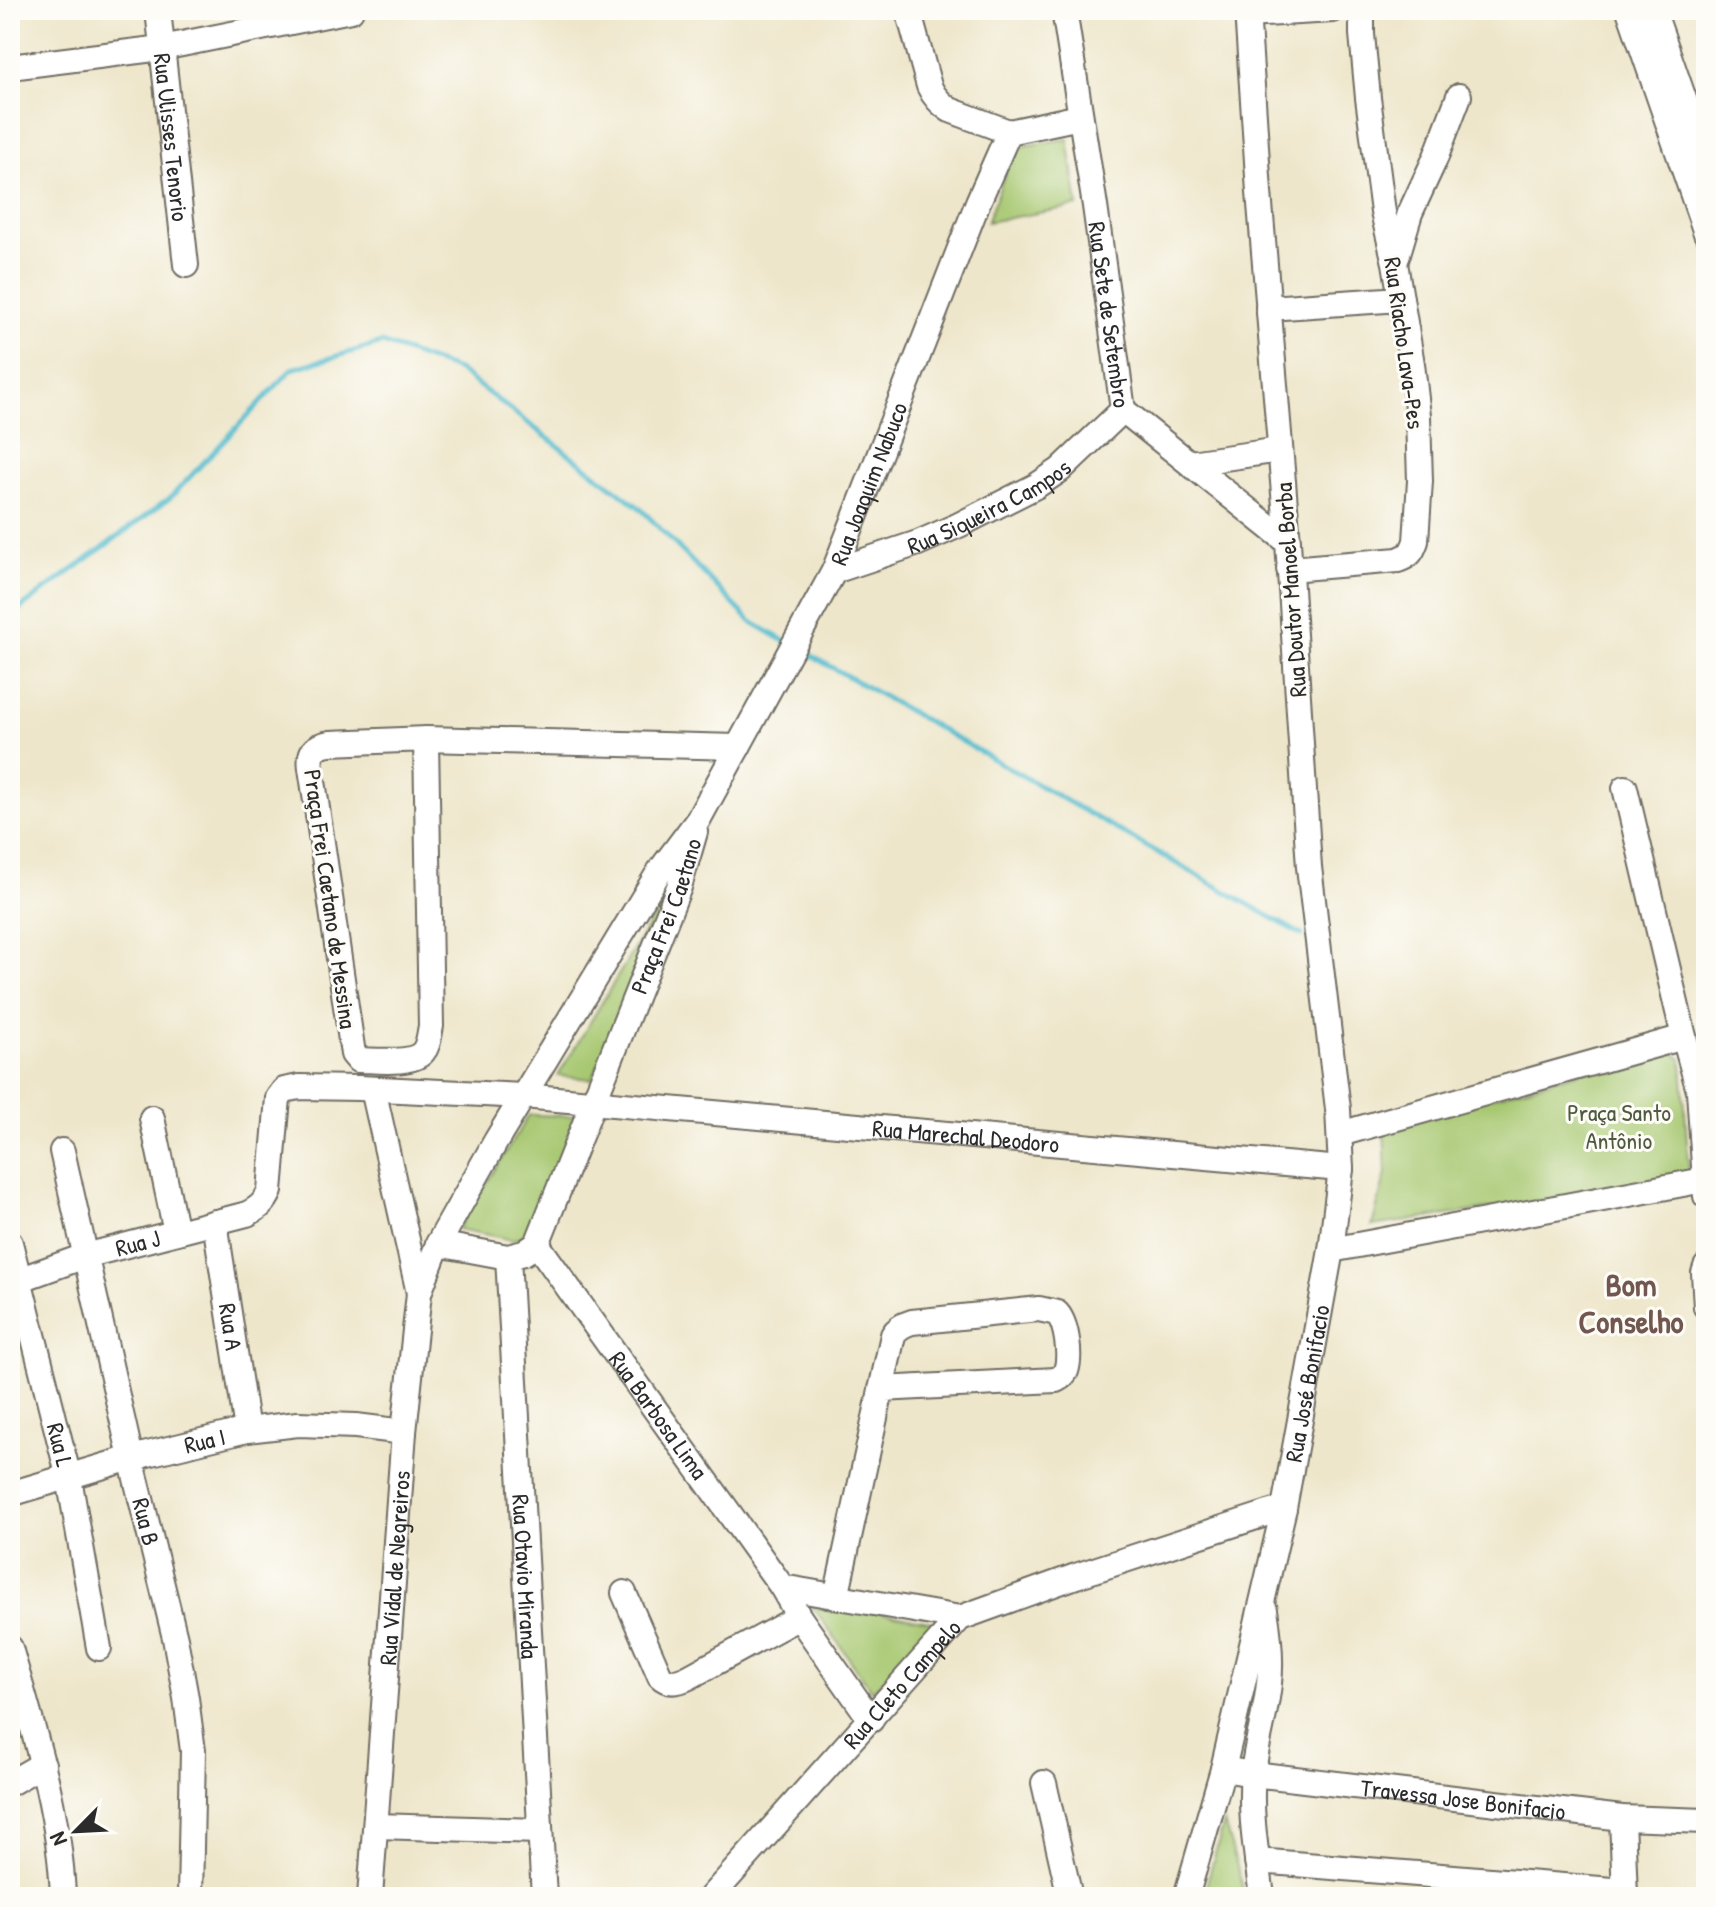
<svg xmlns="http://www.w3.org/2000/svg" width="1716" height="1907" font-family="'Patrick Hand',sans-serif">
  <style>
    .green { fill: #a7c871; stroke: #697a4e; stroke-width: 2 }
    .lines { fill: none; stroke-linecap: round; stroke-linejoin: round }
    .stream { stroke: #4fbacc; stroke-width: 5 }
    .minor-casing { stroke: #6f6c63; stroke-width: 28 }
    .minor { stroke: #fff; stroke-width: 24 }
    .labels { text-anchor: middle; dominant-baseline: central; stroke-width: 6; stroke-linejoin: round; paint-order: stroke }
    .street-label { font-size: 24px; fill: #2b2b2b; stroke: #fdfcf7 }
    .park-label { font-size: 24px; fill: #505a40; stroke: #fdfcf7 }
    .district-label { font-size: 32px; font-weight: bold; fill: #725751; stroke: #fdfcf7 }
  </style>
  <rect width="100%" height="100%" fill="#fdfcf7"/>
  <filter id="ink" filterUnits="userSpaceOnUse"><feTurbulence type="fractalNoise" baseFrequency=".0125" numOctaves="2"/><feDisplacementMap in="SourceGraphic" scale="16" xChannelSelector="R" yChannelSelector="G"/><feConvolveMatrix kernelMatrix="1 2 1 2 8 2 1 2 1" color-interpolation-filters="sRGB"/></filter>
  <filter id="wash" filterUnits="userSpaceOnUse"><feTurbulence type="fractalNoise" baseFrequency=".006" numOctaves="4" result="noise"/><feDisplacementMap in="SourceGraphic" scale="32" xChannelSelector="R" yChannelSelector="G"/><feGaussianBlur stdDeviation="1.8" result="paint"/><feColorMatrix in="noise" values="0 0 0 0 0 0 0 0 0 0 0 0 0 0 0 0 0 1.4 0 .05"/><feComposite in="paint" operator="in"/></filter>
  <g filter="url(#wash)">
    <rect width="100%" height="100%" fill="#eee6ca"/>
    <g class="green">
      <polygon points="1068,139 1078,206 987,222 1015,147"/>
      <polygon points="683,867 592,1079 558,1076"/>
      <polygon points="1665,1048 1682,1059 1689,1179 1372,1226 1386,1173 1384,1128"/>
      <polygon points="529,1115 576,1116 535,1229 513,1240 458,1229"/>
      <polygon points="808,1600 940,1623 872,1691"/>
      <polygon points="1224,1822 1246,1897 1203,1897"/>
    </g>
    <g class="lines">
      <g class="stream">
        <polyline points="10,616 170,498 292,369 382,343 458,370 640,508 750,621 786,642"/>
        <polyline points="798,648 1302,935"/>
      </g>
    </g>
  </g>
  <g filter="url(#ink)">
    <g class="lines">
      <g class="minor-casing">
        <g id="minor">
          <path id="s1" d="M158 10 186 265"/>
          <path d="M908 10 929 86C934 97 940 103 950 110L1009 132"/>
          <path id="s2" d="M1064 10 1095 206 1123 410 1288 542"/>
          <polyline points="1629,10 1706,233"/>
          <polyline points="1653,10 1706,162"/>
          <polyline points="1247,15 1333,10"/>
          <polyline points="10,67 162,48 351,10"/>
          <polyline points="1009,132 1080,117"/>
          <polyline points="1396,260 1410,213 1435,159 1459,96"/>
          <polyline points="1268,308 1401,299"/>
          <polyline points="1190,463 1280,450"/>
          <path d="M1289 569 1398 560C1409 556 1412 553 1416 541L1420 481 1418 416 1412 364 1395 263 1383 212 1368 98 1362 34V10"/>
          <path id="s3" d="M834 571 918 543 959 525 1036 486 1060 470 1123 410"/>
          <path d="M426 739 431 1026C429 1035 429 1045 423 1052 412 1065 374 1060 358 1060L353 1054 313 781C310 761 305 747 330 743L426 739 738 747"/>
          <polyline points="1625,788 1684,1037 1699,1091 1706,1196"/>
          <polyline points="373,1089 419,1293"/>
          <polyline points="152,1118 176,1232"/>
          <polyline points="1340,1134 1684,1037"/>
          <path id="s4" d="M62 1151 131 1458 175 1638 186 1698 193 1751 190 1897"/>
          <path id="s5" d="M215 1222 247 1430"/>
          <path id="s6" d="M10 1243 69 1478 99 1648"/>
          <path id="s7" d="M438 1244 508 1257 524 1253 537 1244 679 887 695 832"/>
          <path id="s8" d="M537 1244 782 1587 799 1617 871 1720"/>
          <polyline points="1331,1250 1704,1180"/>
          <path id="s9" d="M508 1257 544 1897"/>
          <polyline points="1706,1267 1704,1273 1706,1307"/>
          <path id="s10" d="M10 1283 85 1256 247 1214C259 1208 265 1203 270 1191L278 1098 284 1090 299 1087 359 1088 523 1096 1341 1169"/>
          <path id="s11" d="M10 1494 131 1458 247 1430 298 1424 356 1426 404 1432"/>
          <polyline points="782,1587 960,1618"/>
          <path d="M624 1593 660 1676C669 1685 679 1682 689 1677L799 1617"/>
          <path d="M836 1597 893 1335C897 1328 905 1324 912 1322L1039 1309 1057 1313C1067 1324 1071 1357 1066 1371 1063 1377 1061 1377 1056 1380L881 1389"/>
          <path d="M10 1648C33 1729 60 1812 63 1897"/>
          <path id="s12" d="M1223 1769 1253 1774 1622 1818 1706 1821"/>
          <polyline points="10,1783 43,1764"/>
          <polyline points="1044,1783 1070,1897"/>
          <polyline points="1622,1818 1625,1897"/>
          <polyline points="377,1826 539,1831"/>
          <polyline points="1257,1861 1625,1891"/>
          <path id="s13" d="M370 1897 404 1432 419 1293 438 1244 496 1141 659 872 698 820 834 571 978 202 1009 132"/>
          <path id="s14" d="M711 1897 960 1618 1076 1576 1284 1508"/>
          <path id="s15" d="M1186 1897 1223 1769 1284 1508 1331 1250 1341 1169 1338 1109 1309 867 1288 542 1259 192 1247 10"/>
          <path d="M1262 1897C1257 1856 1249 1815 1253 1774 1256 1744 1266 1714 1269 1683 1272 1659 1269 1634 1265 1610"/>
        </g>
      </g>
      <use href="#minor" class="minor"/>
    </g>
  </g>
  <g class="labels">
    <g class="street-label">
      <text stroke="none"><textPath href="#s1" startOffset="128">Rua Ulisses Tenorio</textPath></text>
      <text stroke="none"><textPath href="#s2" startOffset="308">Rua Sete de Setembro</textPath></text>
      <text transform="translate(1405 343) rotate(82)">Rua Riacho Lava-Pes</text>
      <text stroke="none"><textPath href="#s13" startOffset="1534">Rua Joaquim Nabuco</textPath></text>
      <text stroke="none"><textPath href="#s3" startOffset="168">Rua Siqueira Campos</textPath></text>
      <text transform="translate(1290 590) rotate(-94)">Rua Doutor Manoel Borba</text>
      <text transform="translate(331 899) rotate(82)">Praça Frei Caetano de Messina</text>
      <text stroke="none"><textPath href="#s7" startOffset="456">Praça Frei Caetano</textPath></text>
      <text stroke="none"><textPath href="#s10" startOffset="1068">Rua Marechal Deodoro</textPath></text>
      <text stroke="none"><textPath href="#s10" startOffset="134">Rua J</textPath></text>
      <text stroke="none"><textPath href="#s5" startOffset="106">Rua A</textPath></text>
      <text stroke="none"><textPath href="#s15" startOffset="528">Rua José Bonifacio</textPath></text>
      <text stroke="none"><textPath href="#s8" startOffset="210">Rua Barbosa Lima</textPath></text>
      <text stroke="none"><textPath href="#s11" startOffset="202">Rua I</textPath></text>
      <text stroke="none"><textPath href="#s6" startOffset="208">Rua L</textPath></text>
      <text stroke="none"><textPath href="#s4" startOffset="380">Rua B</textPath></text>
      <text stroke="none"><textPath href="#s13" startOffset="330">Rua Vidal de Negreiros</textPath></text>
      <text stroke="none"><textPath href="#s9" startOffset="320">Rua Otavio Miranda</textPath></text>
      <text stroke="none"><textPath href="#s14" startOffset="286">Rua Cleto Campelo</textPath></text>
      <text stroke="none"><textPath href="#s12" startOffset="242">Travessa Jose Bonifacio</textPath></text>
    </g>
    <g class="park-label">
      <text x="1619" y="1112">Praça Santo<tspan x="1619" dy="28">Antônio</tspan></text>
    </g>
    <g class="district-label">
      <text x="1631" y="1284">Bom<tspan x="1631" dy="37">Conselho</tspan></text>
    </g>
  </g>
  <rect width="1716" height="1907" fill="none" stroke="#fdfcf7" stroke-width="40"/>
  <g transform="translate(76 1831) rotate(246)" stroke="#fdfcf7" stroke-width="6" paint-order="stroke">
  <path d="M0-6L14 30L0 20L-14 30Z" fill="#2b2b2b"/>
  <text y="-12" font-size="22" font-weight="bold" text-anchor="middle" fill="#2b2b2b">N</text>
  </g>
</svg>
